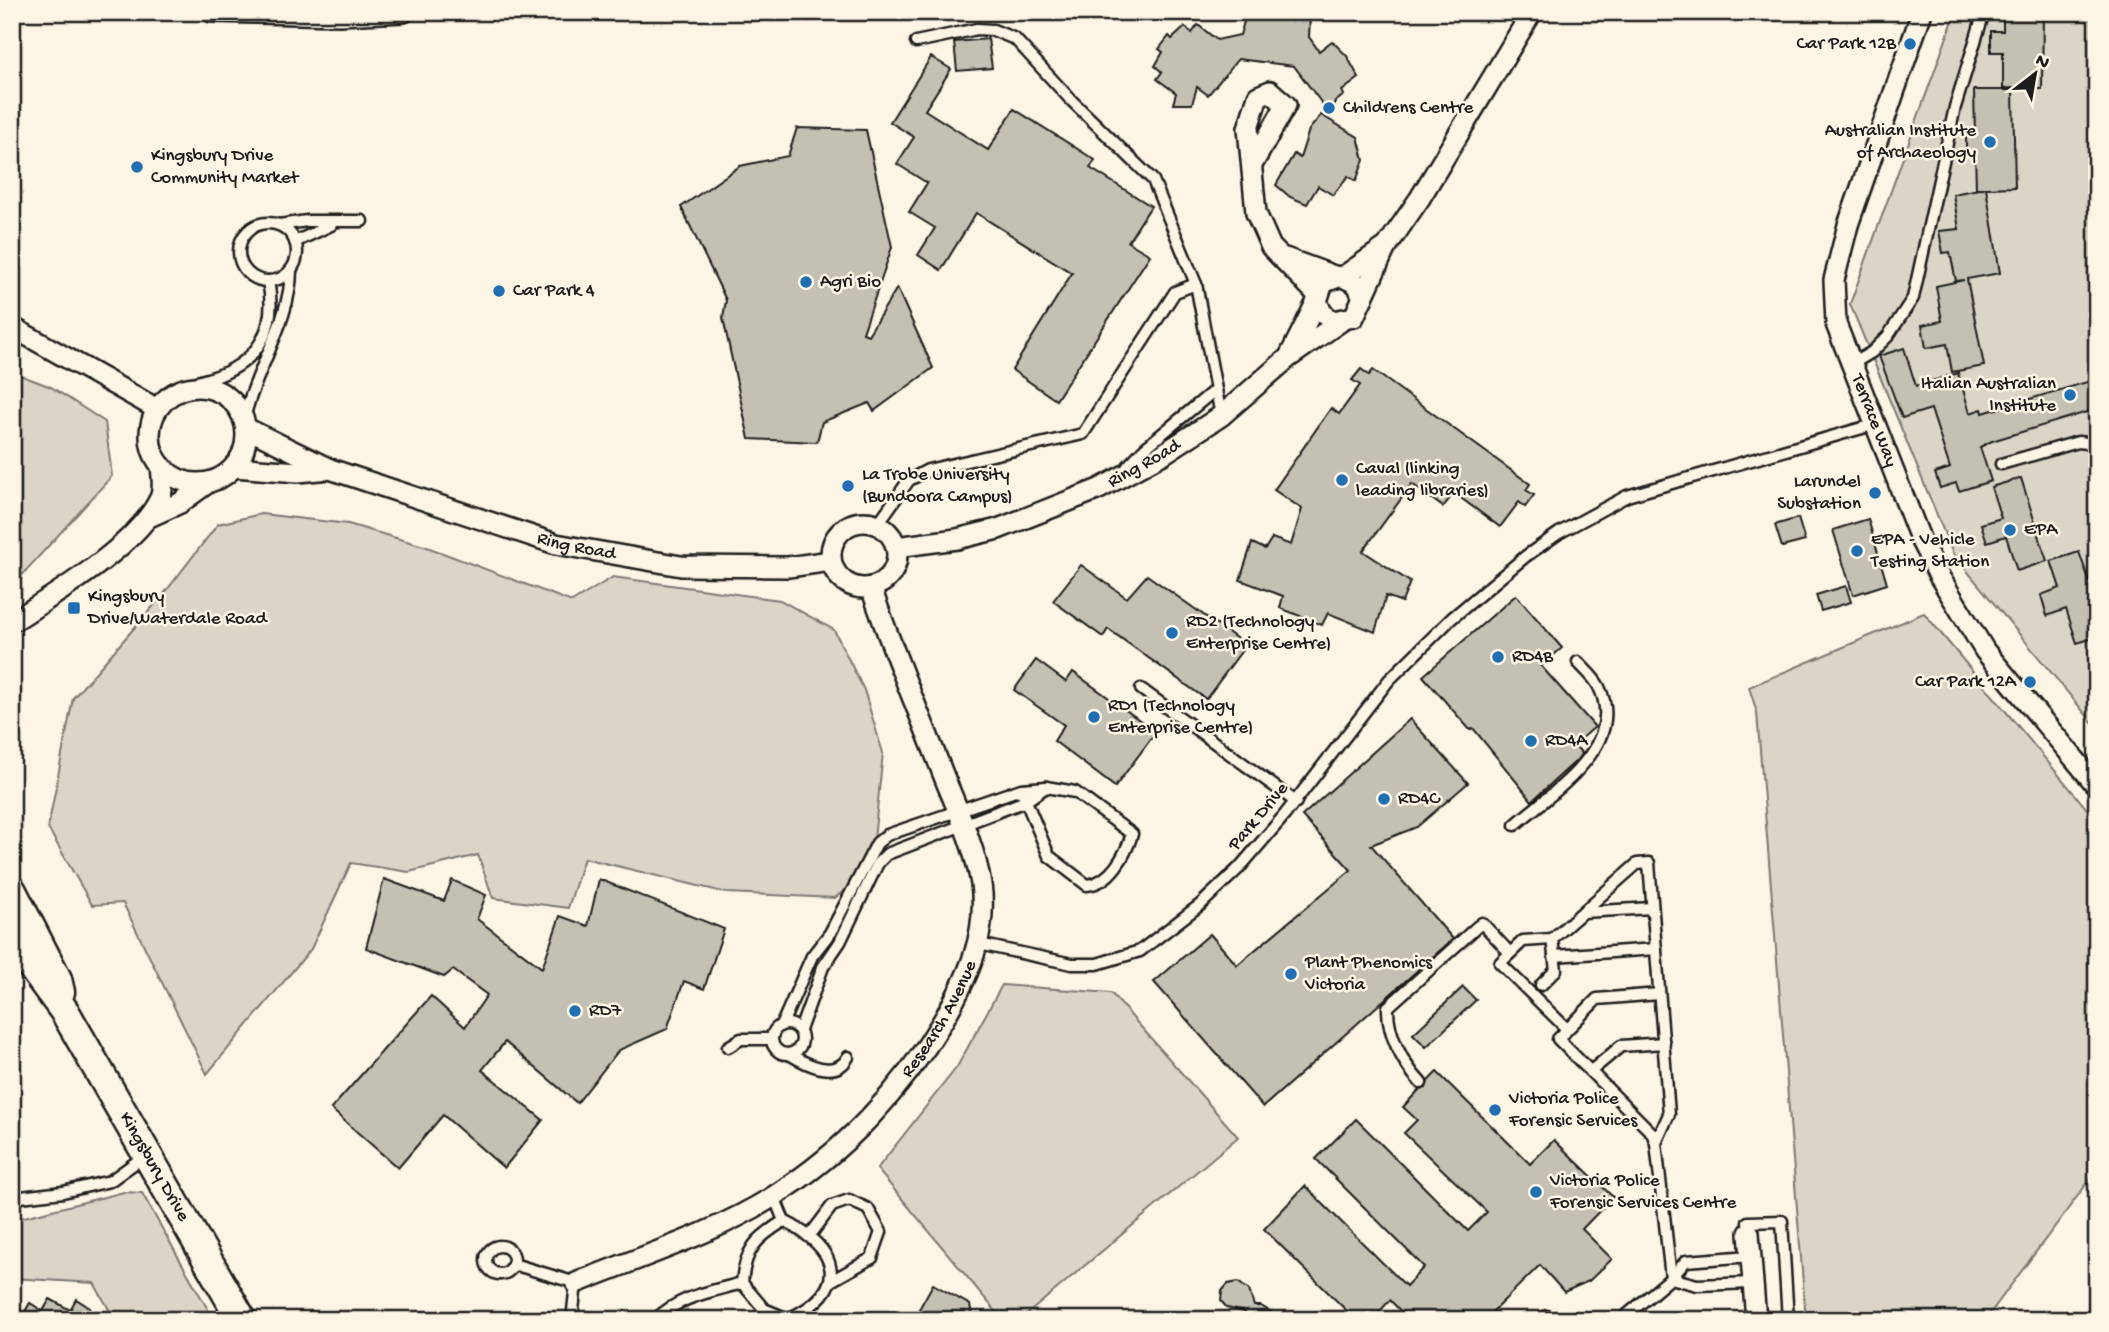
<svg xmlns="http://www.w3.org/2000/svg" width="2109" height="1332" font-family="'Gochi Hand',sans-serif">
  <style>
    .green { fill: #dbd5c8; stroke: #7c7872; stroke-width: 2 }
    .building { fill: #c4c0b3; stroke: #1c1c1c; stroke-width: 2 }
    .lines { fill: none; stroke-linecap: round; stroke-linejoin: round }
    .lane-casing { stroke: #1c1c1c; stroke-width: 15 }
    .street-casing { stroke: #1c1c1c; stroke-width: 24 }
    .secondary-casing { stroke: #1c1c1c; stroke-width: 33 }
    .lane { stroke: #fcf5e5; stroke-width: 10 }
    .street { stroke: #fcf5e5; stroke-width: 19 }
    .secondary { stroke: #fcf5e5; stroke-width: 28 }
    .poi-dot { fill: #1f6fb2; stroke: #fcf5e5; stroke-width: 2.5 }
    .labels { text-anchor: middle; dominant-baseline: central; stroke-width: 5; stroke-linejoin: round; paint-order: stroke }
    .poi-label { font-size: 19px; fill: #1c1c1c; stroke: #fcf5e5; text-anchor: start }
    .street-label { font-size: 19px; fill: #1c1c1c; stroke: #fcf5e5 }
  </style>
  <rect width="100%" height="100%" fill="#fcf5e5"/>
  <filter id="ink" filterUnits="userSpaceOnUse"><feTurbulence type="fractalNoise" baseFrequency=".0143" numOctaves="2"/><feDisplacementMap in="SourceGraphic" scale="14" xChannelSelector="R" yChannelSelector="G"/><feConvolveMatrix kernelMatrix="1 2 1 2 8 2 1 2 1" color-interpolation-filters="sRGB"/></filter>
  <g filter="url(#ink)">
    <g class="green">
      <polygon points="1956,12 2097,12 2097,728 1953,554 1850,304"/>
      <polygon points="12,372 51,387 105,422 112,476 12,586"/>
      <polygon points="261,514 348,524 427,547 572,602 613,577 780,600 834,630 864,690 883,753 871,868 835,898 727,893 584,858 568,908 493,898 478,855 409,872 351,863 311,949 207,1074 123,903 92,905 48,828 73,698 163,595 218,524"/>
      <polygon points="1924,613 2097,821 2097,1170 1985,1320 1806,1320 1757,713 1749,687"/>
      <polygon points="1002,985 1111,993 1238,1137 1020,1320 1003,1320 877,1169 957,1067"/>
      <polygon points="124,1192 142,1193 214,1320 115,1320 94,1283 12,1278 12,1220"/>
    </g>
    <g class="building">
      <polygon points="1247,12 1293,12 1310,17 1309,37 1319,51 1332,41 1347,56 1359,78 1342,91 1344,95 1335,102 1329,113 1294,66 1238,59 1208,95 1197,87 1192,104 1173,104 1176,93 1157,79 1162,72 1155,66 1163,52 1159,49 1169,36 1172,39 1185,27 1192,33 1198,25 1217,40 1240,35"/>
      <polygon points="2003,12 2043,12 2042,89 2003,88 2003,52 1991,52 1991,31 2003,31"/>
      <polygon points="988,39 992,68 957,71 954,42"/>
      <polygon points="931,57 951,69 925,110 988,150 1014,109 1095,160 1090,168 1151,206 1128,242 1150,255 1056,400 1012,370 1072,273 976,213 941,270 918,255 935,228 909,212 927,183 897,164 914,137 890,122"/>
      <polygon points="1974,90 2013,90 2015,187 1986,188 2000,273 1967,279 1984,366 1952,372 1947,344 1926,348 1922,325 1942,321 1936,286 1964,280 1956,281 1950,252 1943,253 1939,231 1959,229 1953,194 1984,188 1976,188 1975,151 1966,151 1966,133 1975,133"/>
      <polygon points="1321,115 1358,137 1364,160 1356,181 1348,176 1333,195 1318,186 1307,204 1290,197 1276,185 1294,154 1300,158 1309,130"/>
      <polygon points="797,128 866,130 892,247 863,333 868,335 897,288 933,368 874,411 869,403 822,422 817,442 749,439 723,318 726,300 681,207 740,166 788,156"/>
      <polygon points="1904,348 1916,386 1958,373 1970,413 1982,409 1983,413 2097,379 2097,409 1992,441 1980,447 1991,481 1959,491 1956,483 1940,488 1935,473 1950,468 1931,409 1902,418 1879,356"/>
      <polygon points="1361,369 1369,375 1373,370 1530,484 1526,490 1534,495 1525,507 1519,502 1500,527 1454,493 1443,507 1412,484 1363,551 1410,582 1402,602 1386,596 1375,632 1328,613 1322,625 1280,608 1283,596 1240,580 1252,543 1265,549 1272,538 1291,545 1302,509 1274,490 1331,408 1339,414 1360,385 1352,380"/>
      <polygon points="2021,478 2047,561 2017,571 2006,536 1987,542 1981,524 2001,518 1991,487"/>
      <polygon points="1798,518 1805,541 1782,547 1775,525"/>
      <polygon points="1868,519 1887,584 1853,595 1833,530"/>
      <polygon points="2079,552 2097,603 2097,637 2077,643 2066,609 2047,616 2041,595 2060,588 2051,561"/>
      <polygon points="1081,565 1127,598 1147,575 1246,645 1206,699 1108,629 1103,637 1053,601"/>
      <polygon points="1846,586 1851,602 1821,611 1816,595"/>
      <polygon points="1516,595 1562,648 1541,666 1595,727 1574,745 1582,753 1576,761 1532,801 1473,728 1470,730 1423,676"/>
      <polygon points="1036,660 1066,682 1073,672 1156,732 1115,787 1054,741 1064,725 1014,690"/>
      <polygon points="1410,719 1468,783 1417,827 1371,845 1453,939 1263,1107 1154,982 1210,934 1237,965 1351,870 1302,816"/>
      <polygon points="384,879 444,901 452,880 486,895 477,919 542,968 560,916 588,926 599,879 724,929 704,989 684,981 667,1029 619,1050 577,1103 505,1042 482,1070 543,1120 504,1168 443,1115 398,1168 331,1109 431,996 465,1027 487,995 453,970 444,977 366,948"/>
      <polygon points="1463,987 1476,1000 1426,1047 1413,1034"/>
      <polygon points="1437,1072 1530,1164 1554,1140 1613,1197 1582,1229 1612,1259 1589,1281 1564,1292 1540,1265 1484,1320 1409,1320 1390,1300 1372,1320 1356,1320 1264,1229 1305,1186 1406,1286 1424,1267 1316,1159 1356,1119 1468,1231 1487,1212 1404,1133 1417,1120 1403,1107 1419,1090 1426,1088 1428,1081"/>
      <polygon points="1238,1282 1249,1290 1254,1306 1261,1306 1284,1320 1244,1320 1245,1312 1227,1308 1221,1301 1222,1291 1228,1284"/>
      <polygon points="933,1284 970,1305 973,1320 913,1320"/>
      <polygon points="50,1299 70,1310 76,1299 90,1308 85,1320 20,1320 30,1303 43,1311"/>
    </g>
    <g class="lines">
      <g class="lane-casing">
        <g id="lane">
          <polyline points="916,42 977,29 993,30 1015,39 1071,100 1153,180 1196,284 1221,416"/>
          <circle cx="268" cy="252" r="29"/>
          <polyline points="279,225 307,221 362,221"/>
          <polyline points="295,242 331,225"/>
          <polyline points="1852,364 1872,352 1888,336 1913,298 1955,107 1984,12"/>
          <path d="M179 391C192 381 205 381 220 375 262 358 277 324 268 281"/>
          <path d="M244 419C255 369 291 321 291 270"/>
          <polyline points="2001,464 2078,442 2097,444"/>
          <polyline points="1128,466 1145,448 1215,390"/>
          <polyline points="877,525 909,480 928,470 1083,434 1175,292 1196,284"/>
          <polyline points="1141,689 1296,802"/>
          <path d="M1515 825C1551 793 1628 746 1599 687 1595 678 1585 670 1578 662"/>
          <polyline points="1583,912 1652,908"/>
          <polyline points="1482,923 1510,953"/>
          <polyline points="979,944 1072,964 1097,964 1140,951 1200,905 1240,867 1283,817 1389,680 1452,618 1526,556 1559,533 1627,496 1876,424"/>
          <polyline points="1554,956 1656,949"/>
          <polyline points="1541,985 1556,970 1552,939"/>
          <polyline points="1659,994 1597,999 1558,1039 1652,1133 1656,1143 1671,1278"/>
          <circle cx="787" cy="1039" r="15"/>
          <path d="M782 1024 812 956 830 933 877 843 887 835 1021 789 1046 787 1075 792 1132 834C1126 854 1111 883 1087 885L1049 856 1021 789"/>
          <polyline points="1567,1029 1500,963 1523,941 1552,939 1637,864 1649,863 1669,1114 1656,1143"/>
          <polyline points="800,1030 823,967 840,942 878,863 887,854 1026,801 1046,787"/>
          <polyline points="728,1047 741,1039 772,1039"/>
          <path d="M789 1054C806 1064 836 1080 848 1057"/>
          <polyline points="1591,1071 1621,1046 1664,1043"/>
          <path d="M1421 1083C1403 1064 1387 1034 1388 1007L1478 926"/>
          <path d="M774 1196 784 1221C840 1249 851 1290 788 1319L764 1309 742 1283C745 1249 756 1238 784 1221"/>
          <polyline points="12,1198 63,1192 110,1181 146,1155"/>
          <polyline points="1749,1233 1748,1222 1782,1221 1788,1320"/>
          <polyline points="811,1234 832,1206 849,1200 868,1209 881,1232 872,1258 831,1281"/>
          <circle cx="500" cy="1260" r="14"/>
          <polyline points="513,1264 576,1283 572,1320"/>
          <polyline points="1671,1278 1697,1285 1753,1283"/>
          <path d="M655 1320C680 1296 710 1292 742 1283"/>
          <polyline points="1543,1320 1547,1316 1550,1320"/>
          <polyline points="1621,1320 1671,1278 1686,1261 1751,1256"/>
        </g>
      </g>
      <g class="street-casing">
        <g id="street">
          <polyline points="212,12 340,15 404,12"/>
          <path id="s1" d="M1922 12 1848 225 1834 280 1836 324 1921 541 1939 576 1985 651 2097 786"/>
          <polyline points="1252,165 1286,105 1270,91 1258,96 1248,128 1256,213 1271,247 1317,294"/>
          <polyline points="1285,258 1334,276"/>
          <polyline points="1344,276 1387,246 1420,198 1532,12"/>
          <polyline points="1363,298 1357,284 1341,276 1323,283 1317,301 1322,313 1333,321 1354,317 1385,249"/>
          <polyline points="12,327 157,409"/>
          <polyline points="1289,357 1317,301"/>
          <circle cx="198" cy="435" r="48"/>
          <path id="s2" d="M246 428 330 469 556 544 681 566 788 567 831 561"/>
          <polyline points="234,467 298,472 330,469"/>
          <polyline points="149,517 180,503 209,482"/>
          <circle cx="864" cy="555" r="33"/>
          <path id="s3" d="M896 547 957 539 998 529 1099 489 1163 454 1221 416 1288 358 1340 322"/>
          <path d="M12 622C56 594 138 545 160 498 164 489 162 476 161 466"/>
          <polyline points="1749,1233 1756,1320"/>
          <path id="s4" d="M576 1283C640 1257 716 1233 774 1196 844 1152 902 1090 944 1019 968 977 988 934 981 884 975 847 957 809 943 774 919 712 892 651 871 587"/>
        </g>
      </g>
      <g class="secondary-casing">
        <g id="secondary">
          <polyline points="12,891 57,979 60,992"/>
          <path id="s5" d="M12 940 65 1012 242 1320"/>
        </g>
      </g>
      <use href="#lane" class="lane"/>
      <use href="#street" class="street"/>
      <use href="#secondary" class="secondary"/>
    </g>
  </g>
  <g class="poi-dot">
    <circle cx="1910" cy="44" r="7"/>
    <circle cx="1329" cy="108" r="7"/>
    <circle cx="1990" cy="142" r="7"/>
    <circle cx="137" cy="167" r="7"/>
    <circle cx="806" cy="282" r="7"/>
    <circle cx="499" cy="291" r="7"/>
    <circle cx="2070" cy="395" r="7"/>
    <circle cx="1342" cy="480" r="7"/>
    <circle cx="848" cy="486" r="7"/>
    <circle cx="1875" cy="493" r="7"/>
    <circle cx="2010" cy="530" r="7"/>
    <circle cx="1857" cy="551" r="7"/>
    <rect x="67" y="601" width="14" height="14" rx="3.5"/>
    <circle cx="1172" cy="633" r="7"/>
    <circle cx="1498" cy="657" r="7"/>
    <circle cx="2030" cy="682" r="7"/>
    <circle cx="1094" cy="717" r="7"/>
    <circle cx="1531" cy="741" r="7"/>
    <circle cx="1384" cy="799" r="7"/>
    <circle cx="1291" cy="974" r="7"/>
    <circle cx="575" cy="1011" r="7"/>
    <circle cx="1495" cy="1110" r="7"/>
    <circle cx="1536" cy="1192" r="7"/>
  </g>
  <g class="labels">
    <g class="poi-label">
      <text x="1896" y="44" text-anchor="end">Car Park 12B</text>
      <text x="1343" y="108">Childrens Centre</text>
      <text x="1976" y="131" text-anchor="end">Australian Institute<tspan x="1976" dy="22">of Archaeology</tspan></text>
      <text x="151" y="156">Kingsbury Drive<tspan x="151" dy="22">Community Market</tspan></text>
      <text x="820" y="282">Agri Bio</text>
      <text x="513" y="291">Car Park 4</text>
      <text x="2056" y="384" text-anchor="end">Italian Australian<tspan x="2056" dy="22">Institute</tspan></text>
      <text x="1356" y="469">Caval (linking<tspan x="1356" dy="22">leading libraries)</tspan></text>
      <text x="862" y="475">La Trobe University<tspan x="862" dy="22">(Bundoora Campus)</tspan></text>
      <text x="1861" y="482" text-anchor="end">Larundel<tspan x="1861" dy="22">Substation</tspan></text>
      <text x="2024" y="530">EPA</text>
      <text x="1871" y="540">EPA - Vehicle<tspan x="1871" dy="22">Testing Station</tspan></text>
      <text x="88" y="597">Kingsbury<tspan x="88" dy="22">Drive/Waterdale Road</tspan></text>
      <text x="1186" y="622">RD2 (Technology<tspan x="1186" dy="22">Enterprise Centre)</tspan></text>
      <text x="1512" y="657">RD4B</text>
      <text x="2016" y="682" text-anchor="end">Car Park 12A</text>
      <text x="1108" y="706">RD1 (Technology<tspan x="1108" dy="22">Enterprise Centre)</tspan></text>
      <text x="1545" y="741">RD4A</text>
      <text x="1398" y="799">RD4C</text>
      <text x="1305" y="963">Plant Phenomics<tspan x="1305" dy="22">Victoria</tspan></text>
      <text x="589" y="1011">RD7</text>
      <text x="1509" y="1099">Victoria Police<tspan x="1509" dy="22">Forensic Services</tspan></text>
      <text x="1550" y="1181">Victoria Police<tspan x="1550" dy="22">Forensic Services Centre</tspan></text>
    </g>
    <g class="street-label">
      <text stroke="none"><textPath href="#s1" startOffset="430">Terrace Way</textPath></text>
      <text stroke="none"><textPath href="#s3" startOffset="264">Ring Road</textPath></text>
      <text stroke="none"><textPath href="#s2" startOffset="352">Ring Road</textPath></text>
      <text transform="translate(1259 817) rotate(-50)">Park Drive</text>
      <text stroke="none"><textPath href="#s4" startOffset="462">Research Avenue</textPath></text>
      <text stroke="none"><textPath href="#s5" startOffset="268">Kingsbury Drive</textPath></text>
    </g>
  </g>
  <rect width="2109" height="1332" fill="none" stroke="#fcf5e5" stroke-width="42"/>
  <rect x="21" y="21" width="2067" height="1290" fill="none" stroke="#1c1c1c" stroke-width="2.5" filter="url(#ink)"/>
  <g transform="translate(2035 74) rotate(31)" stroke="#fcf5e5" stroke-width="5" paint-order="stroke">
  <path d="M0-5L12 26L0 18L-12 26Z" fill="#1c1c1c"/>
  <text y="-10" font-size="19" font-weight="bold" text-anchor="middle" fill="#1c1c1c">N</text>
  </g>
</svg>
